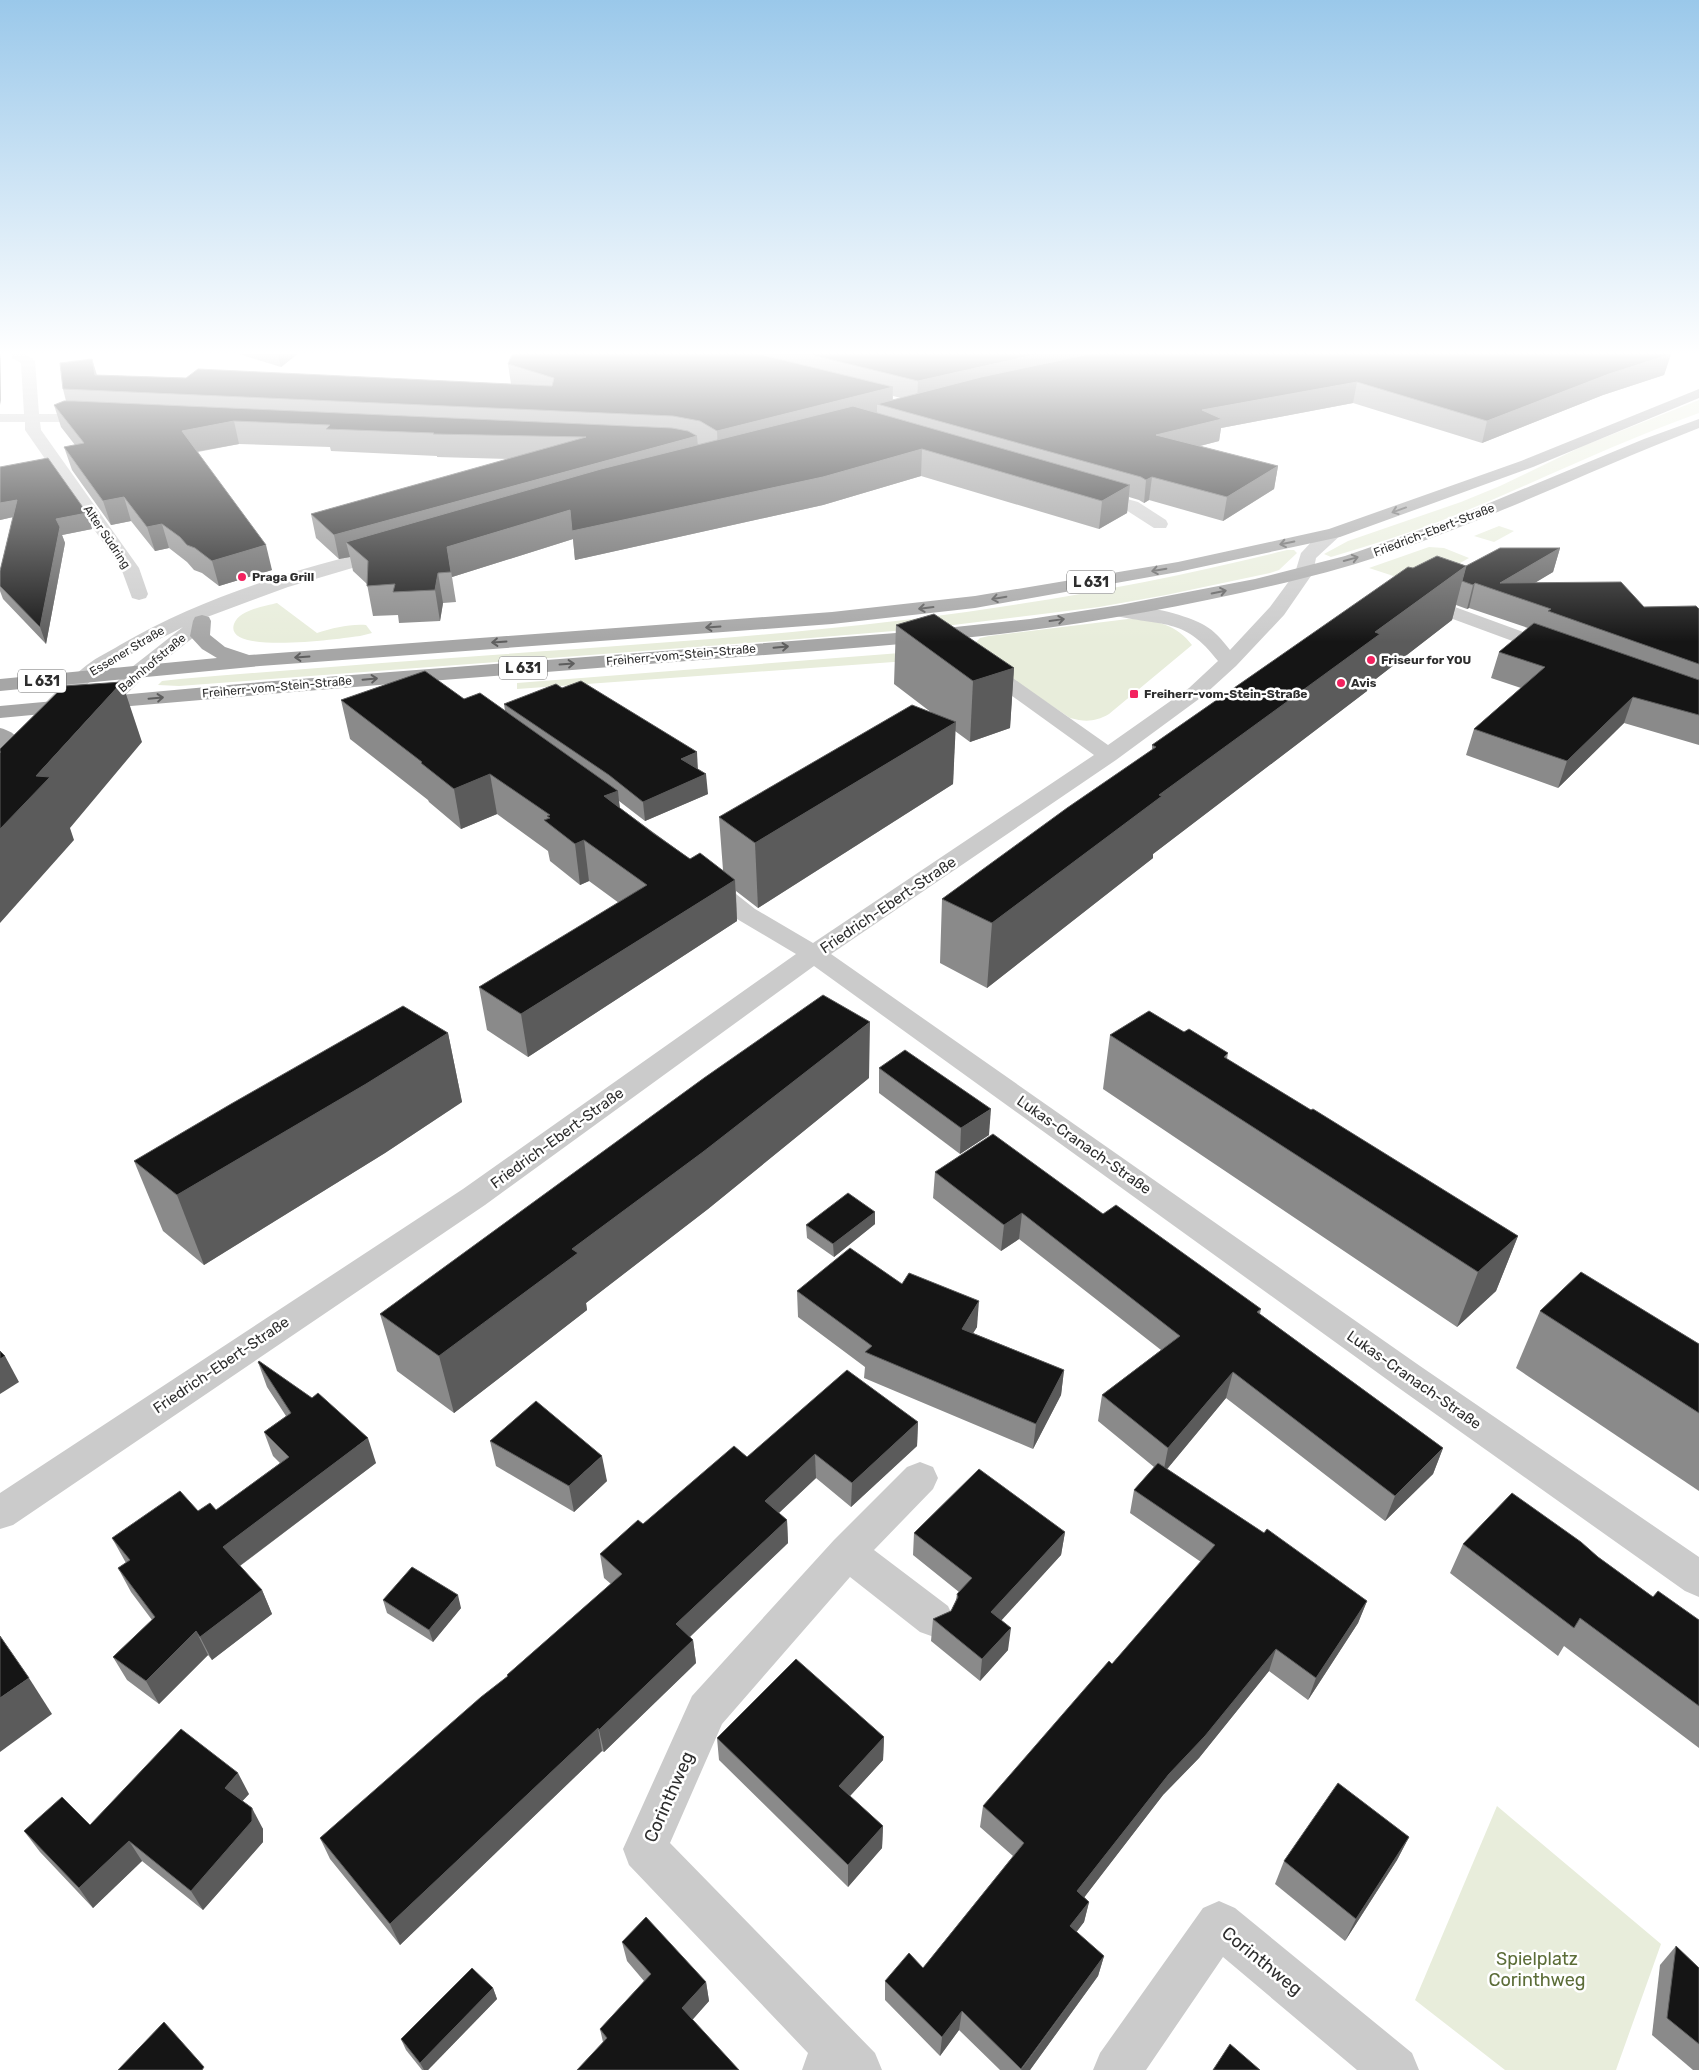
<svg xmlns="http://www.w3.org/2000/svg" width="1699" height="2070" font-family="Rubik,sans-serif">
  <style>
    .green { fill: #e8eddb }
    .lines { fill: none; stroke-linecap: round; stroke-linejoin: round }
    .minor { fill: #cbcbcb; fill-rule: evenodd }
    .primary { fill: #a6a6a6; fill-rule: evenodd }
    .wall { fill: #8a8a8a; fill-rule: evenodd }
    .shaded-wall { fill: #5b5b5b }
    .building { fill: #151515; stroke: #5b5b5b }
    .oneway { stroke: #5e5e5e }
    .poi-dot { fill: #f3225f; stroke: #fff; stroke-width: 2 }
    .labels { text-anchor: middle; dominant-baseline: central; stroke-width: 5; stroke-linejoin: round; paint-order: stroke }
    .far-street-label { font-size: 12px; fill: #2e2e2e; stroke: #fff }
    .far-poi-label { font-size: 12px; font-weight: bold; fill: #2e2e2e; stroke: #fff; text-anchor: start }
    .shield { fill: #fff; stroke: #6d6d6d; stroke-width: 1 }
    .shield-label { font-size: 14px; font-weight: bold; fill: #2e2e2e }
    .street-label { font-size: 15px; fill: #2e2e2e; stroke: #fff }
    .near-street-label { font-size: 18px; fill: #2e2e2e; stroke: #fff }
    .near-park-label { font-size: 18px; fill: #5c6d38; stroke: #fff }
  </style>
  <rect width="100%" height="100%" fill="#fff"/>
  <g class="green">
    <path d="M1699 400V413C1612 444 1529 486 1443 520 1406 534 1368 546 1331 557L1324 554 1348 541 1461 502 1500 486 1583 446Z"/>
    <polygon points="1499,526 1514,531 1494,542 1474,536"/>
    <polygon points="1429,547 1444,548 1469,558 1421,585 1369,568"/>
    <path d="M1287 550H1294L1297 553 1279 570 1270 573 1166 595 1099 607 929 628 775 641 179 686 158 685 162 681 180 679C312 668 445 658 577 649 655 643 734 638 812 630 971 615 1131 589 1287 550Z"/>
    <path d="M277 603 317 633C334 628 348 624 366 625L372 633 360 636C344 638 223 656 234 624 239 610 265 606 277 603Z"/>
    <path d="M1136 618C1159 622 1177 625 1192 645L1109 714C1095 722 1085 722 1070 718L980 657 974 644 980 638 989 636Z"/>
    <polygon points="913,652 949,658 517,689 517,683"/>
    <polygon points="1497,1806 1661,1944 1616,2070 1505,2070 1415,2000"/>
  </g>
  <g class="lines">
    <g class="minor">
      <polygon points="9,352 23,352 35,361 39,414 96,414 101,415 103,418 101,421 96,422 40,422 41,430 139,568 148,594 146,598 139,600 132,598 121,568 25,430 25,422 0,422 0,414 24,414 21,363 12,358"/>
      <polygon points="1091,489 1138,502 1166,520 1168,524 1166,528 1154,528 1126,510 1085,497 1083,494 1085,491"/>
      <path d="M1334 528 1340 529 1343 533 1316 558 1313 573 1284 615 1236 666 1203 696 1116 760 831 954 1420 1366 1699 1557V1597L1685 1591 1396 1386 814 966 485 1205 13 1525 0 1529V1493L463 1189 796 954 737 919 699 889 696 884 699 879 708 877 717 879 755 909 813 943 1094 755 976 670 973 666 976 662 983 660 990 662 1108 745 1189 688 1218 661C1184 616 1161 627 1112 615L1110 611 1112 607C1135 602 1185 614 1204 625 1215 631 1222 640 1230 650L1270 607 1295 573 1301 553 1316 537Z"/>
      <path d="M387 547 393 548 396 552 393 556 288 587 199 620 204 621 207 625 204 629 146 675 105 715 98 717 91 715 88 711 91 707 132 667 183 627C154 642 122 657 96 677 62 703 36 739 8 772L0 774V754C26 724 51 693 82 669 93 659 107 653 120 645 202 597 296 569 387 547Z"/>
      <polygon points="1418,596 1433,599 1559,645 1562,649 1559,653 1552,655 1545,653 1423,608 1411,606 1409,602 1411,598"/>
      <polygon points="920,1462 933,1467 938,1478 933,1489 874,1550 948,1606 954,1619 948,1632 934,1637 920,1632 850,1577 722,1724 670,1843 875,2053 882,2070 802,2070 808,2053 629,1865 623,1849 692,1696 834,1540 907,1467"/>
      <polygon points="1219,1901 1235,1908 1412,2053 1419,2070 1357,2070 1223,1957 1146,2070 1093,2070 1100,2053 1203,1908"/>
    </g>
    <g class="primary">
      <polygon points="1699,389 1699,398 1533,467 1340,537 1178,572 975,608 832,624 260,666 0,691 0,679 217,658 202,649 190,636 193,621 195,617 202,615 209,617 211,621 210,635 225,647 249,655 832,612 975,596 1178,562 1329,529 1521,461"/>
      <path d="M1699 419V428C1567 479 1438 546 1300 579 1195 605 1089 624 982 636 884 647 785 653 687 661 458 679 229 696 0 718V706L261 682 909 632 1030 619 1120 605 1255 579 1345 556 1446 521 1644 439Z"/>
      <path d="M0 728C17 732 28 745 17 762L9 764 0 760Z"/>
    </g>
  </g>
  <g class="wall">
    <polygon points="232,352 300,352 281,367"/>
    <path d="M513 352H1665L1671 354 1664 375 1603 395 1482 443 1353 403 1221 428 1219 441 1200 446 1278 466 1274 489 1223 521 1149 500 1144 503 1139 500 1129 497 1127 513 1099 529 921 476 823 505 575 560 573 539 452 577 456 602 443 603 440 621 399 623 398 615 373 616 367 584 353 571 350 557 339 559 316 538 311 514 509 459 437 457V456L331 451 330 447 239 444 198 452 272 570 219 586 202 573 194 570 187 562 169 548 155 551 131 521 111 525 72 470 64 447 75 445 61 427 54 405 66 401 63 389 92 359 97 375 186 378 511 384 508 364ZM893 396 901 398 893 400Z"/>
    <polygon points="0,467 87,513 92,529 62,535 65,543 46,644 3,599 0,591 0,571 13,517 0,520"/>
    <polygon points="1560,548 1553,572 1534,583 1644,607 1699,609 1699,745 1624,723 1558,788 1466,755 1474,729 1521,688 1491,678 1499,652 1528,628 1469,608 1467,609 1456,605 1452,620 1368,685 1367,691 1153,854 1153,858 987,988 940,963 942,899 1152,750 1152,745 1413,568 1466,566"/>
    <polygon points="896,625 1014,668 1010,728 970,742 955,731 953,784 758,908 736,891 737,921 528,1057 487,1030 479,987 619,903 589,881 580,885 550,861 548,851 497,814 461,829 429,802 428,800 350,739 341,700 464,699 505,711 504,704 698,769 708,794 645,821 619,801 620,808 690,859 723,870 719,817 932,713 894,684"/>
    <polygon points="1184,1032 1228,1053 1227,1059 1518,1236 1496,1291 1457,1327 1103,1089 1110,1035"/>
    <polygon points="448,1033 462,1102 385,1153 204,1265 163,1231 134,1161"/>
    <polygon points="879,1068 989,1135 960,1154 879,1093"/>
    <polygon points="869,1078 708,1209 586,1303 587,1310 454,1413 397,1371 380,1314"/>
    <polygon points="935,1172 1103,1214 1261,1309 1260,1314 1443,1448 1433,1474 1385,1521 1226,1398 1167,1469 1367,1601 1358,1623 1308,1700 1269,1671 1199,1758 1163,1795 1084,1897 1089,1902 1084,1922 1076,1932 1104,1956 1098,1976 1030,2070 1000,2070 959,2030 940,2056 885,2000 885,1981 923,1968 1013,1856 980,1827 983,1806 1112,1664 1201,1562 1130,1513 1134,1490 1154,1467 1098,1421 1102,1395 1161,1350 1019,1239 1001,1251 933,1198"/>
    <polygon points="875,1212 875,1224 834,1257 807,1238 806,1225"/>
    <polygon points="902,1284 977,1327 973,1333 1064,1370 1061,1395 1033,1449 864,1378 865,1367 798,1317 797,1291"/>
    <polygon points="1540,1311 1699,1344 1699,1491 1516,1368"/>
    <polygon points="258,1362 376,1463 240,1566 262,1590 272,1614 212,1660 208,1655 159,1704 127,1680 113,1657 152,1620 131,1592 118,1568 126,1563 112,1538 198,1511 216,1510 280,1463 273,1456 264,1432 286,1416 267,1387"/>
    <polygon points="918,1422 917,1446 851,1507 816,1478 779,1513 787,1520 788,1543 690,1637 693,1640 696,1663 604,1752 602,1751 400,1945 330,1859 320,1838 507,1677 507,1675 611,1584 604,1578 600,1554 643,1524 747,1457"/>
    <polygon points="490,1441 607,1481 574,1512 496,1466"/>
    <polygon points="1065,1532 1061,1555 1001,1620 1008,1650 980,1681 931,1641 933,1619 951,1611 956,1600 957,1594 959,1592 913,1555 914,1533"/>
    <polygon points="1463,1544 1598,1557 1653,1597 1699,1620 1699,1748 1564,1646 1558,1656 1450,1573"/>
    <polygon points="383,1600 461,1608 433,1642 387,1613"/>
    <polygon points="884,1737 883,1760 850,1796 883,1826 882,1848 848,1887 719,1760 717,1738"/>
    <polygon points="249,1794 242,1801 263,1829 263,1842 203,1910 142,1861 93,1908 40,1852 24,1831 90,1825"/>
    <polygon points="1409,1837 1397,1860 1345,1941 1275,1884 1284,1861"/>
    <polygon points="622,1942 706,1982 709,2001 693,2019 603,2042 600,2029 644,1981 627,1961"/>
    <polygon points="1676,1946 1699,1968 1699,2070 1693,2070 1652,2035 1660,1965"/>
    <polygon points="493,1988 497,1999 428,2070 422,2070 406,2050 401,2039"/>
  </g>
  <g class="shaded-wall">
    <polygon points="0,352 1,352 1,400 0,405"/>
    <polygon points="277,352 300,352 281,367"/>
    <polygon points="1047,352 1137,352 917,402 918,381"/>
    <polygon points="1671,354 1664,375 1603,395 1482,443 1487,421 1609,374"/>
    <polygon points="92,359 98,380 95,375"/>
    <polygon points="1357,382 1353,403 1221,428 1219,441 1153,458 1156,435 1202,410"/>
    <polygon points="893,387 892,408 877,404 877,413 718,454 717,431"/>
    <polygon points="234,421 239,444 188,453 182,431"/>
    <polygon points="697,436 699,458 346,542 350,557 339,559 334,535"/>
    <polygon points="922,449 921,476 823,505 575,560 573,539 452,577 447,547 570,510"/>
    <polygon points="1278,466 1274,489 1223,521 1227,497"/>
    <polygon points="1152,477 1149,500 1144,503 1146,480"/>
    <polygon points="1130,485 1127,513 1099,529 1102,501"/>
    <polygon points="124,497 131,521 111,525 103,501"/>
    <polygon points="17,500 22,515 0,520 0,503"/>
    <polygon points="87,513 92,529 62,535 65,543 46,644 40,627 56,519"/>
    <polygon points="162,524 169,548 155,551 147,527"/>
    <polygon points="266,545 272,570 219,586 212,561"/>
    <polygon points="1560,548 1553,572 1513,596 1500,583"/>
    <polygon points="1466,566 1452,620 1368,685 1367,691 1153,854 1153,858 987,988 992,923 1159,795 1375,632"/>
    <polygon points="438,573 443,603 440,621 435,590"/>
    <polygon points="1475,583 1469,608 1467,609 1473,585"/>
    <polygon points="1014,668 1010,728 970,742 973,681"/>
    <polygon points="122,682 142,742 70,828 74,840 0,923 0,829 36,776"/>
    <polygon points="1633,697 1624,723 1558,788 1567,761"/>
    <polygon points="956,722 953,784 758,908 755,843"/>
    <polygon points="697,752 698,771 681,759"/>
    <polygon points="490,774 497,814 461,829 454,789"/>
    <polygon points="706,774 708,794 645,821 643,802"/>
    <polygon points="618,791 622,831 604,796"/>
    <polygon points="584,840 589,881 580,885 575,844"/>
    <polygon points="735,880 737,921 528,1057 521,1014"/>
    <polygon points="870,1022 869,1078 708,1209 586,1303 587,1310 454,1413 439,1356 572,1249"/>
    <polygon points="448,1033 462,1102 385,1153 204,1265 177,1195"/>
    <polygon points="991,1109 989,1135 960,1154 961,1128"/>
    <polygon points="875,1212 875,1224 834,1257 833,1244"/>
    <polygon points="1022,1213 1019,1239 1001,1251 1004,1225"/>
    <polygon points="1518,1236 1496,1291 1457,1327 1478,1272"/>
    <polygon points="979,1301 977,1327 960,1354 962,1329"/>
    <polygon points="5,1356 19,1382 0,1394 0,1359"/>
    <polygon points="1064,1370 1061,1395 1033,1449 1036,1424"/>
    <polygon points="1233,1372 1226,1398 1163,1474 1168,1448"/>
    <polygon points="918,1422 917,1446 851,1507 852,1483"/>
    <polygon points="368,1438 376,1463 234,1570 223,1547"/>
    <polygon points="1443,1448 1433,1474 1385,1521 1395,1496"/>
    <polygon points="815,1454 816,1478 766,1525 765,1501"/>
    <polygon points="602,1456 607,1481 574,1512 569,1486"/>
    <polygon points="787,1520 788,1543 679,1647 676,1624"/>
    <polygon points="1065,1532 1061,1555 989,1634 991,1612"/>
    <polygon points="262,1590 272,1614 212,1660 200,1637"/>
    <polygon points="458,1595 461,1608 433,1642 429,1630"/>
    <polygon points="1367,1601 1358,1623 1308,1700 1316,1678"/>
    <polygon points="1011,1628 1008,1650 980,1681 982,1659"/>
    <polygon points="196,1631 208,1655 159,1704 146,1681"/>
    <polygon points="693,1640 696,1663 604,1752 599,1730"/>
    <polygon points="1276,1649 1269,1671 1199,1758 1163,1795 1073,1912 1077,1891 1169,1774"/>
    <polygon points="29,1678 52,1714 0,1752 0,1698"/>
    <polygon points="598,1728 602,1751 400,1945 390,1924"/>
    <polygon points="884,1737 883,1760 839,1808 839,1786"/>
    <polygon points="238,1773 249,1794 236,1808 225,1788"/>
    <polygon points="252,1808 263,1829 263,1842 203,1910 191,1891"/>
    <polygon points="883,1826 882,1848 848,1887 848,1865"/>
    <polygon points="1409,1837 1397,1860 1345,1941 1356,1919"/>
    <polygon points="129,1841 142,1861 93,1908 79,1888"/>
    <polygon points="1089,1902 1084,1922 1066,1946 1070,1926"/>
    <polygon points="1104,1956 1098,1976 1030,2070 1021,2070"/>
    <polygon points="706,1982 709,2001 686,2027 682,2008"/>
    <polygon points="493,1988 497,1999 428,2070 424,2070 420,2063"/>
    <polygon points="962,2011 959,2030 940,2056 942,2037"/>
  </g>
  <g class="building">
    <polygon points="513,352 750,352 893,387 717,431 700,421 673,416 63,389 60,363 92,359 95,375 186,378 198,369 552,386 554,378 508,364"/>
    <polygon points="800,352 1047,352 918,381"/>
    <polygon points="1099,352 1665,352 1671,354 1609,374 1487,421 1357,382 1202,410 1222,419 1156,435 1278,466 1227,497 1152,477 1146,480 1141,477 877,404 981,377"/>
    <polygon points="64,401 75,401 672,428 688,431 697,436 334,535 311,514 586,437 433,434 434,433 326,429 330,425 234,421 182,431 266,545 212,561 195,548 187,545 180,537 162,524 147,527 124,497 103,501 64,447 84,443 54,405"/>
    <polygon points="853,406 1130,485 1102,501 922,449 823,477 572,531 570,510 447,547 451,572 438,573 435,590 393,592 395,584 367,586 368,561 346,542 601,469"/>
    <polygon points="48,458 87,513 56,519 60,527 40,627 0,586 0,571 17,500 0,503 0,467"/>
    <polygon points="1500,548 1560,548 1500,583 1621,582 1644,607 1696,606 1699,609 1699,664 1548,611 1551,609 1475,583 1473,585 1462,581 1466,566"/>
    <polygon points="1437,556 1466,566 1375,632 1380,634 1159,795 1162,796 992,923 942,899 1067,808 1156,747 1152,745 1408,567 1413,568"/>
    <polygon points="934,614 1014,668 973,681 896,625"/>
    <polygon points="1534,623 1699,680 1699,715 1633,697 1567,761 1474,729 1545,667 1499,652"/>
    <polygon points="425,671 464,699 480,693 618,791 604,796 653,833 690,859 700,853 735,880 521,1014 479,987 647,885 584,840 575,844 544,820 550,818 547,816 550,815 490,774 454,789 421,763 422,762 341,700"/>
    <polygon points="581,681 697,752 681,759 706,774 643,802 609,775 504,704 556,684 562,688"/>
    <polygon points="122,682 36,776 50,777 0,829 0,752 1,752 0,752 0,749 64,686"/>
    <polygon points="912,705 956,722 755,843 719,817"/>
    <polygon points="823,995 870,1022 703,1152 572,1249 578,1253 439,1356 380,1314 704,1078"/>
    <polygon points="403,1006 448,1033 366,1084 177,1195 134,1161 231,1104"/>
    <polygon points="1149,1011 1184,1032 1189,1029 1228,1053 1224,1057 1311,1110 1313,1109 1518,1236 1478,1272 1110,1035"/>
    <polygon points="905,1050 991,1109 961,1128 879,1068"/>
    <polygon points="993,1134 1103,1214 1116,1205 1261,1309 1257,1312 1443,1448 1395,1496 1233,1372 1168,1448 1102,1395 1180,1336 1022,1213 1004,1225 935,1172"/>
    <polygon points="848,1193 875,1212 833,1244 806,1225"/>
    <polygon points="850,1248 902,1284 909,1273 979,1301 962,1329 1064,1370 1036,1424 865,1352 872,1346 797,1291"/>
    <polygon points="1581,1272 1699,1344 1699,1413 1540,1311"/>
    <polygon points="0,1351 5,1356 0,1359"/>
    <polygon points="259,1361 312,1398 318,1393 368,1438 223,1547 262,1590 200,1637 196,1631 146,1681 113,1657 155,1617 118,1568 130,1560 112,1538 180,1491 198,1511 210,1503 216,1510 289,1457 264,1432 291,1413 258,1362"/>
    <polygon points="847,1370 918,1422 852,1483 815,1454 765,1501 787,1520 676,1624 693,1640 599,1730 598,1728 390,1924 320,1838 481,1697 508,1676 507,1675 622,1574 600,1554 638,1520 643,1524 734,1446 747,1457"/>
    <polygon points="536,1401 602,1456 569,1486 490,1441"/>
    <polygon points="1158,1463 1264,1533 1267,1529 1367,1601 1316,1678 1276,1649 1205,1736 1169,1774 1077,1891 1089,1902 1070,1926 1104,1956 1021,2069 962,2011 942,2037 885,1981 909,1953 923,1968 1024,1843 983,1806 1109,1661 1112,1664 1215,1545 1134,1490"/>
    <polygon points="979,1469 1065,1532 991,1612 1011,1628 982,1659 933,1619 951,1611 958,1597 957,1594 972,1578 914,1533"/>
    <polygon points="1512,1493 1581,1542 1598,1557 1653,1597 1658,1591 1699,1620 1699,1706 1580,1618 1574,1628 1463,1544"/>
    <polygon points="412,1567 458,1595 429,1630 383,1600"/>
    <polygon points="0,1636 29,1678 0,1698"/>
    <polygon points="796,1659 884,1737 839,1786 883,1826 848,1865 717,1738"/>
    <polygon points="181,1729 238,1773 225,1788 252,1808 252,1821 191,1891 129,1841 79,1888 24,1831 62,1797 90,1825"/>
    <polygon points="1338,1783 1409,1837 1356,1919 1284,1861"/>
    <polygon points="646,1917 706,1982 682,2008 739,2070 577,2070 607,2038 600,2029 651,1974 622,1942"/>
    <polygon points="1676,1946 1699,1968 1699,2044 1667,2018"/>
    <polygon points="472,1968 493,1988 420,2063 401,2039"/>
    <polygon points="164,2022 204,2067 202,2070 118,2070"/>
    <polygon points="1230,2044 1260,2070 1213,2070"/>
  </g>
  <defs><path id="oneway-shaft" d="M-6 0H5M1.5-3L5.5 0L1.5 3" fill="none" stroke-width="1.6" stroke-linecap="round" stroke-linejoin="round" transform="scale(1.25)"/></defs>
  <g class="oneway">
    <use href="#oneway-shaft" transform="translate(1399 510) rotate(160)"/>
    <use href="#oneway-shaft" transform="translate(1287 543) rotate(168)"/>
    <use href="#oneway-shaft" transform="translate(1351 559) rotate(-15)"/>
    <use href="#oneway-shaft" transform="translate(1159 570) rotate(170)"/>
    <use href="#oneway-shaft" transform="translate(1219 592) rotate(-12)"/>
    <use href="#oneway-shaft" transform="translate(999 598) rotate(170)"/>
    <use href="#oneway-shaft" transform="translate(926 608) rotate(173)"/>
    <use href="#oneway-shaft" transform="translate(1057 620) rotate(-8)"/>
    <use href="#oneway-shaft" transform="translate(713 627) rotate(176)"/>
    <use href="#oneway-shaft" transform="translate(499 642) rotate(176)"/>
    <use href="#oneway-shaft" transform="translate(781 647) rotate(-5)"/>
    <use href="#oneway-shaft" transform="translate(302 657) rotate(176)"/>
    <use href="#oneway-shaft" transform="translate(567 664) rotate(-4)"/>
    <use href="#oneway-shaft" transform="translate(370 679) rotate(-5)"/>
    <use href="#oneway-shaft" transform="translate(156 698) rotate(-5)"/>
  </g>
  <linearGradient id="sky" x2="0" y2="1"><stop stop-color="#9ac8ea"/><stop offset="0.55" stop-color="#fff"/><stop offset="1" stop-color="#fff" stop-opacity="0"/></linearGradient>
  <rect width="1699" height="642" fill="url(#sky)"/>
  <g class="poi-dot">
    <circle cx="242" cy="577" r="5"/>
    <circle cx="1371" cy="660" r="5"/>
    <circle cx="1341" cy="683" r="5"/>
    <rect x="1129" y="689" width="10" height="10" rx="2.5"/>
  </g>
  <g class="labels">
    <g class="far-street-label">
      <text transform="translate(1434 530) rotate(-21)">Friedrich-Ebert-Straße</text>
      <text transform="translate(107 537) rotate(56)">Alter Südring</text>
      <text transform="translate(127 651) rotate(-31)">Essener Straße</text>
      <text transform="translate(681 655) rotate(-5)">Freiherr-vom-Stein-Straße</text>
      <text transform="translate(152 663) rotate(-40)">Bahnhofstraße</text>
      <text transform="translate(277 687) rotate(-5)">Freiherr-vom-Stein-Straße</text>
    </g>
    <g class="far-poi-label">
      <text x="252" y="577">Praga Grill</text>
      <text x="1381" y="660">Friseur for YOU</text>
      <text x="1351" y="683">Avis</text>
      <text x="1144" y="694">Freiherr-vom-Stein-Straße</text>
    </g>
    <g class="shield">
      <rect x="1067" y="570.5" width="48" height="23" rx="4"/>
      <rect x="499" y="656.5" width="48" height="23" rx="4"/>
      <rect x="18" y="669.5" width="48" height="23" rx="4"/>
    </g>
    <g class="shield-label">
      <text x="1091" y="582">L 631</text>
      <text x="523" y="668">L 631</text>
      <text x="42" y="681">L 631</text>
    </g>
    <g class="street-label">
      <text transform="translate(888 905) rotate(-34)">Friedrich-Ebert-Straße</text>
      <text transform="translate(557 1138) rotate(-36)">Friedrich-Ebert-Straße</text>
      <text transform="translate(1084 1145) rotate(35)">Lukas-Cranach-Straße</text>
      <text transform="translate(221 1365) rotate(-34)">Friedrich-Ebert-Straße</text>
      <text transform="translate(1414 1380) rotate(35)">Lukas-Cranach-Straße</text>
    </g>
    <g class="near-street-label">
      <text transform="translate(669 1797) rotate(-66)">Corinthweg</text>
      <text transform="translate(1262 1961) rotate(39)">Corinthweg</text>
    </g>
    <g class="near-park-label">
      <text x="1537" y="1959">Spielplatz<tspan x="1537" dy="21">Corinthweg</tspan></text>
    </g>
  </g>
</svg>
